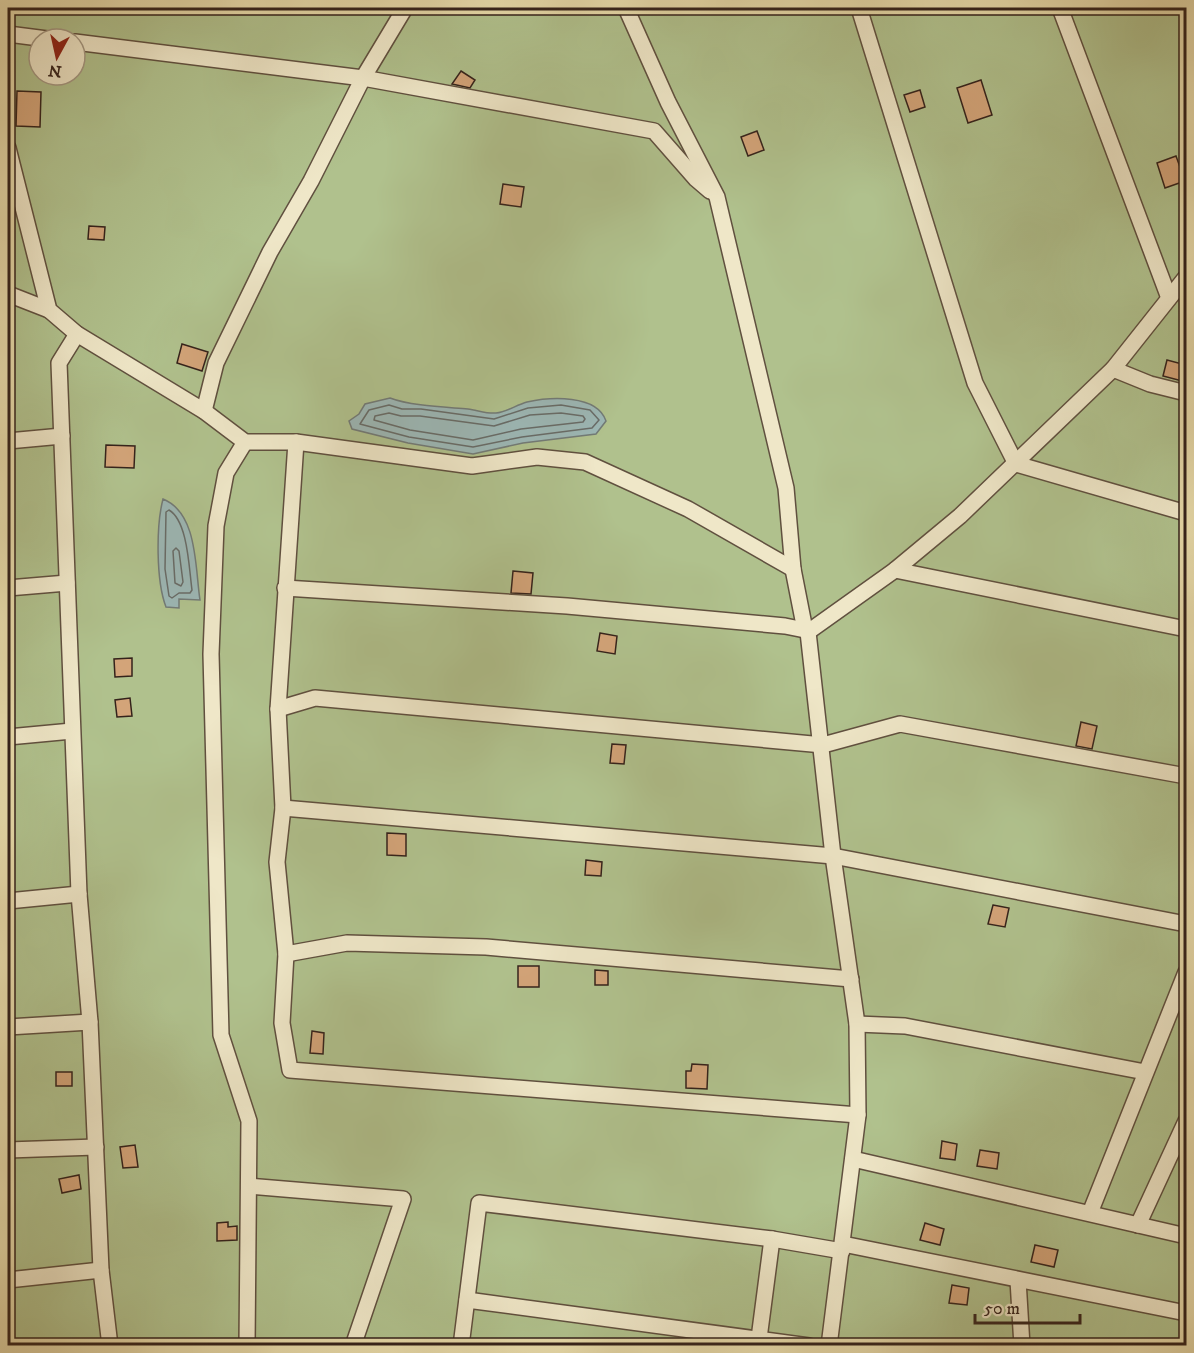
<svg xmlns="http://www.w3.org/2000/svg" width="1194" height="1353" font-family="'IM FELL DW Pica',serif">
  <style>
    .green { fill: #b0c18d; stroke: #727254; stroke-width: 1.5; fill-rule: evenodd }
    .water { fill: #9cb7b5; stroke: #727b77; stroke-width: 1.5 }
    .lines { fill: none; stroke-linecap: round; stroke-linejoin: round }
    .shore { stroke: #686c68; stroke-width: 1.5 }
    .building { fill: #d3a479; stroke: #34221b; stroke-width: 1.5 }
    .minor-casing { stroke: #60503f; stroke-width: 18 }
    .minor { stroke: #efe7c8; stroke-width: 15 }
  </style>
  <rect width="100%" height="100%" fill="#e6daaa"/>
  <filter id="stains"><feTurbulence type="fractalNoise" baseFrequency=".00333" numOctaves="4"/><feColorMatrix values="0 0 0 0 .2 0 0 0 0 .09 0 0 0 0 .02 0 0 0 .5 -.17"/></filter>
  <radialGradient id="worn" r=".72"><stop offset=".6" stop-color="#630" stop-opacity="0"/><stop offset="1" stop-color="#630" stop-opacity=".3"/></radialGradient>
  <path class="green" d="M8 8H1186V1345H8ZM39 39H75V75H39Z"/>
  <g class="water">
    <path d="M390 398C411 406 445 407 468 409 477 410 487 414 496 413 507 412 516 405 527 402 550 397 597 394 606 421L596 434 523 443 473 454 408 443 352 429 349 421 359 414 365 404Z"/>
    <path d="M163 499C198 513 195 568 200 600L179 599V608L166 607C156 581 156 526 163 499Z"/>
  </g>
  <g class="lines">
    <g class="shore">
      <polygon points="389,405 402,409 421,409 494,419 528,408 561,405 590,410 599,420 592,428 522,437 473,447 409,437 360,424 369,410"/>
      <polygon points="389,413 401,416 420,416 494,426 530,415 561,413 583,416 585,419 583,422 521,429 473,440 410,430 374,420 375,416"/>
      <path d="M169 510C188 521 189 569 192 590L190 593H179L172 598 169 596 165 569 166 512Z"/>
      <polygon points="176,548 179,551 183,582 181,586 175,583 173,551"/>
    </g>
  </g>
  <g class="building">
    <polygon points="461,71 475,80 470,88 452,84"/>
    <polygon points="981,80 992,115 968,123 957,88"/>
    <polygon points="920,90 925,107 910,112 904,95"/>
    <polygon points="17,91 41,92 40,127 16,126"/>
    <polygon points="757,131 764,150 748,156 741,137"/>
    <polygon points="1176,156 1185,181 1165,188 1157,163"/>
    <polygon points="503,184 524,187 521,207 500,204"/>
    <polygon points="89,226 105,227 104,240 88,239"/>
    <polygon points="182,344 208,352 202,371 177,363"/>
    <polygon points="1167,360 1186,365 1186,382 1163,376"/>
    <polygon points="106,445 135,446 134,468 105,467"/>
    <polygon points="513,571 533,573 531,594 511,593"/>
    <polygon points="600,633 617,636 615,654 597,651"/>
    <polygon points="132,658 132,676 115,677 114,659"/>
    <polygon points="130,698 132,716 117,717 115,700"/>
    <polygon points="1081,722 1097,726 1092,749 1076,746"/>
    <polygon points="612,744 626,745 624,764 610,763"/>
    <polygon points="387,833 406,834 406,856 387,855"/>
    <polygon points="586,860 602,862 601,876 585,875"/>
    <polygon points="993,905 1009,908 1005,927 988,924"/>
    <rect x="518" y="966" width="21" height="21"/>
    <polygon points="595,970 608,971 608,985 595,985"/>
    <polygon points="312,1031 324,1033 323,1054 310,1053"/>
    <polygon points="692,1064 708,1065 707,1089 686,1088 686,1071 691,1071"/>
    <rect x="56" y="1072" width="16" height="14"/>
    <polygon points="942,1141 957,1144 955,1160 940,1158"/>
    <polygon points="135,1145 138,1167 123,1168 120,1147"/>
    <polygon points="980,1150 999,1153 997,1169 977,1166"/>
    <polygon points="79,1175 81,1189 62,1193 59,1179"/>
    <polygon points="228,1222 228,1227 237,1226 237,1240 217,1241 217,1223"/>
    <polygon points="925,1223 944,1229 940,1245 920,1240"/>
    <polygon points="1035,1245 1058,1250 1054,1267 1031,1262"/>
    <polygon points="952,1285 969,1288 967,1305 949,1303"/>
  </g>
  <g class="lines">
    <g class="minor-casing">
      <g id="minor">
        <polyline points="626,8 668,102 717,197 786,488 793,569 805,630 808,632 833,856 857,1024 858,1115 829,1346"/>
        <polyline points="859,8 975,383 1016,464 1186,513"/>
        <polyline points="1060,8 1169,298"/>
        <polyline points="8,34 47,39"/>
        <polyline points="75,42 363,78 654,131 696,179 710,191"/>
        <polyline points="8,148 49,310 77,334 204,411 245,442 296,442 472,466 537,457 585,462 688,509 793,569"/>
        <polyline points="8,294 49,310"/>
        <polyline points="77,334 59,363 79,894 90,1022 101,1270 110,1346"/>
        <polyline points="1113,369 1150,384 1186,393"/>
        <polyline points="204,411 216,363 270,252 311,181 363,78 405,8"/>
        <polyline points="8,441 62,436"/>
        <polyline points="245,442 226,473 216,526 211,654 221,1035 249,1121 247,1346"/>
        <polyline points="296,442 278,709 283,808 277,862 286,954 282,1023 290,1070 858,1115"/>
        <polyline points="895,570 1186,629"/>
        <polyline points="8,588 67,583"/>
        <polyline points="285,588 567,606 785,626 805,630"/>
        <polyline points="808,632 895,570 960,516 1113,369 1186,277"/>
        <polyline points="278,709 315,698 823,745 900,724 1186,776"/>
        <polyline points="8,737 72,731"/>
        <polyline points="283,808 833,856 1186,924"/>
        <polyline points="8,901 79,894"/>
        <polyline points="286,954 347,943 486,947 851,979"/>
        <polyline points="857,1024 905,1026 1145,1072"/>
        <polyline points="8,1027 90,1022"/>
        <polyline points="8,1150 96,1147"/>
        <polyline points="853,1159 1186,1236"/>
        <polyline points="249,1186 403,1199 353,1346"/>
        <polyline points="1090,1213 1186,972"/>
        <polyline points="1138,1225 1186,1121"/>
        <polyline points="843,1244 1186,1313"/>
        <polyline points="8,1280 101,1270"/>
        <polyline points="1018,1280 1022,1346"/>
        <polyline points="467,1300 809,1346"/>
        <polyline points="461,1346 479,1203 772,1239 842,1251"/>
        <polyline points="758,1346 772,1239"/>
      </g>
    </g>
    <use href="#minor" class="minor"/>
  </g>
  <rect width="1194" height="1353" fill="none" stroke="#e6daaa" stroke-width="30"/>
  <rect x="9" y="9" width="1176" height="1335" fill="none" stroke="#34221b" stroke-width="3"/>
  <rect x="15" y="15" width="1164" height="1323" fill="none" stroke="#34221b" stroke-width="1.5"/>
  <g transform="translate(57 57) rotate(188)"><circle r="28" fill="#efe7c8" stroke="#a49883" stroke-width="1.5"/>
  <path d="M0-4.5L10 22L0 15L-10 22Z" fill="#8f2418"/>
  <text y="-9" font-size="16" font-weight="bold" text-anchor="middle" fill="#34221b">N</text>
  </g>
  <path d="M975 1314v9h105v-9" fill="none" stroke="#34221b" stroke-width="3"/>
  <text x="984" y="1314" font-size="18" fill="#34221b" stroke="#efe7c8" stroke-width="4.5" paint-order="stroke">50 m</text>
  <rect width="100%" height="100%" filter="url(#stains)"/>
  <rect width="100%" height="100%" fill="url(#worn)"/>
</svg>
